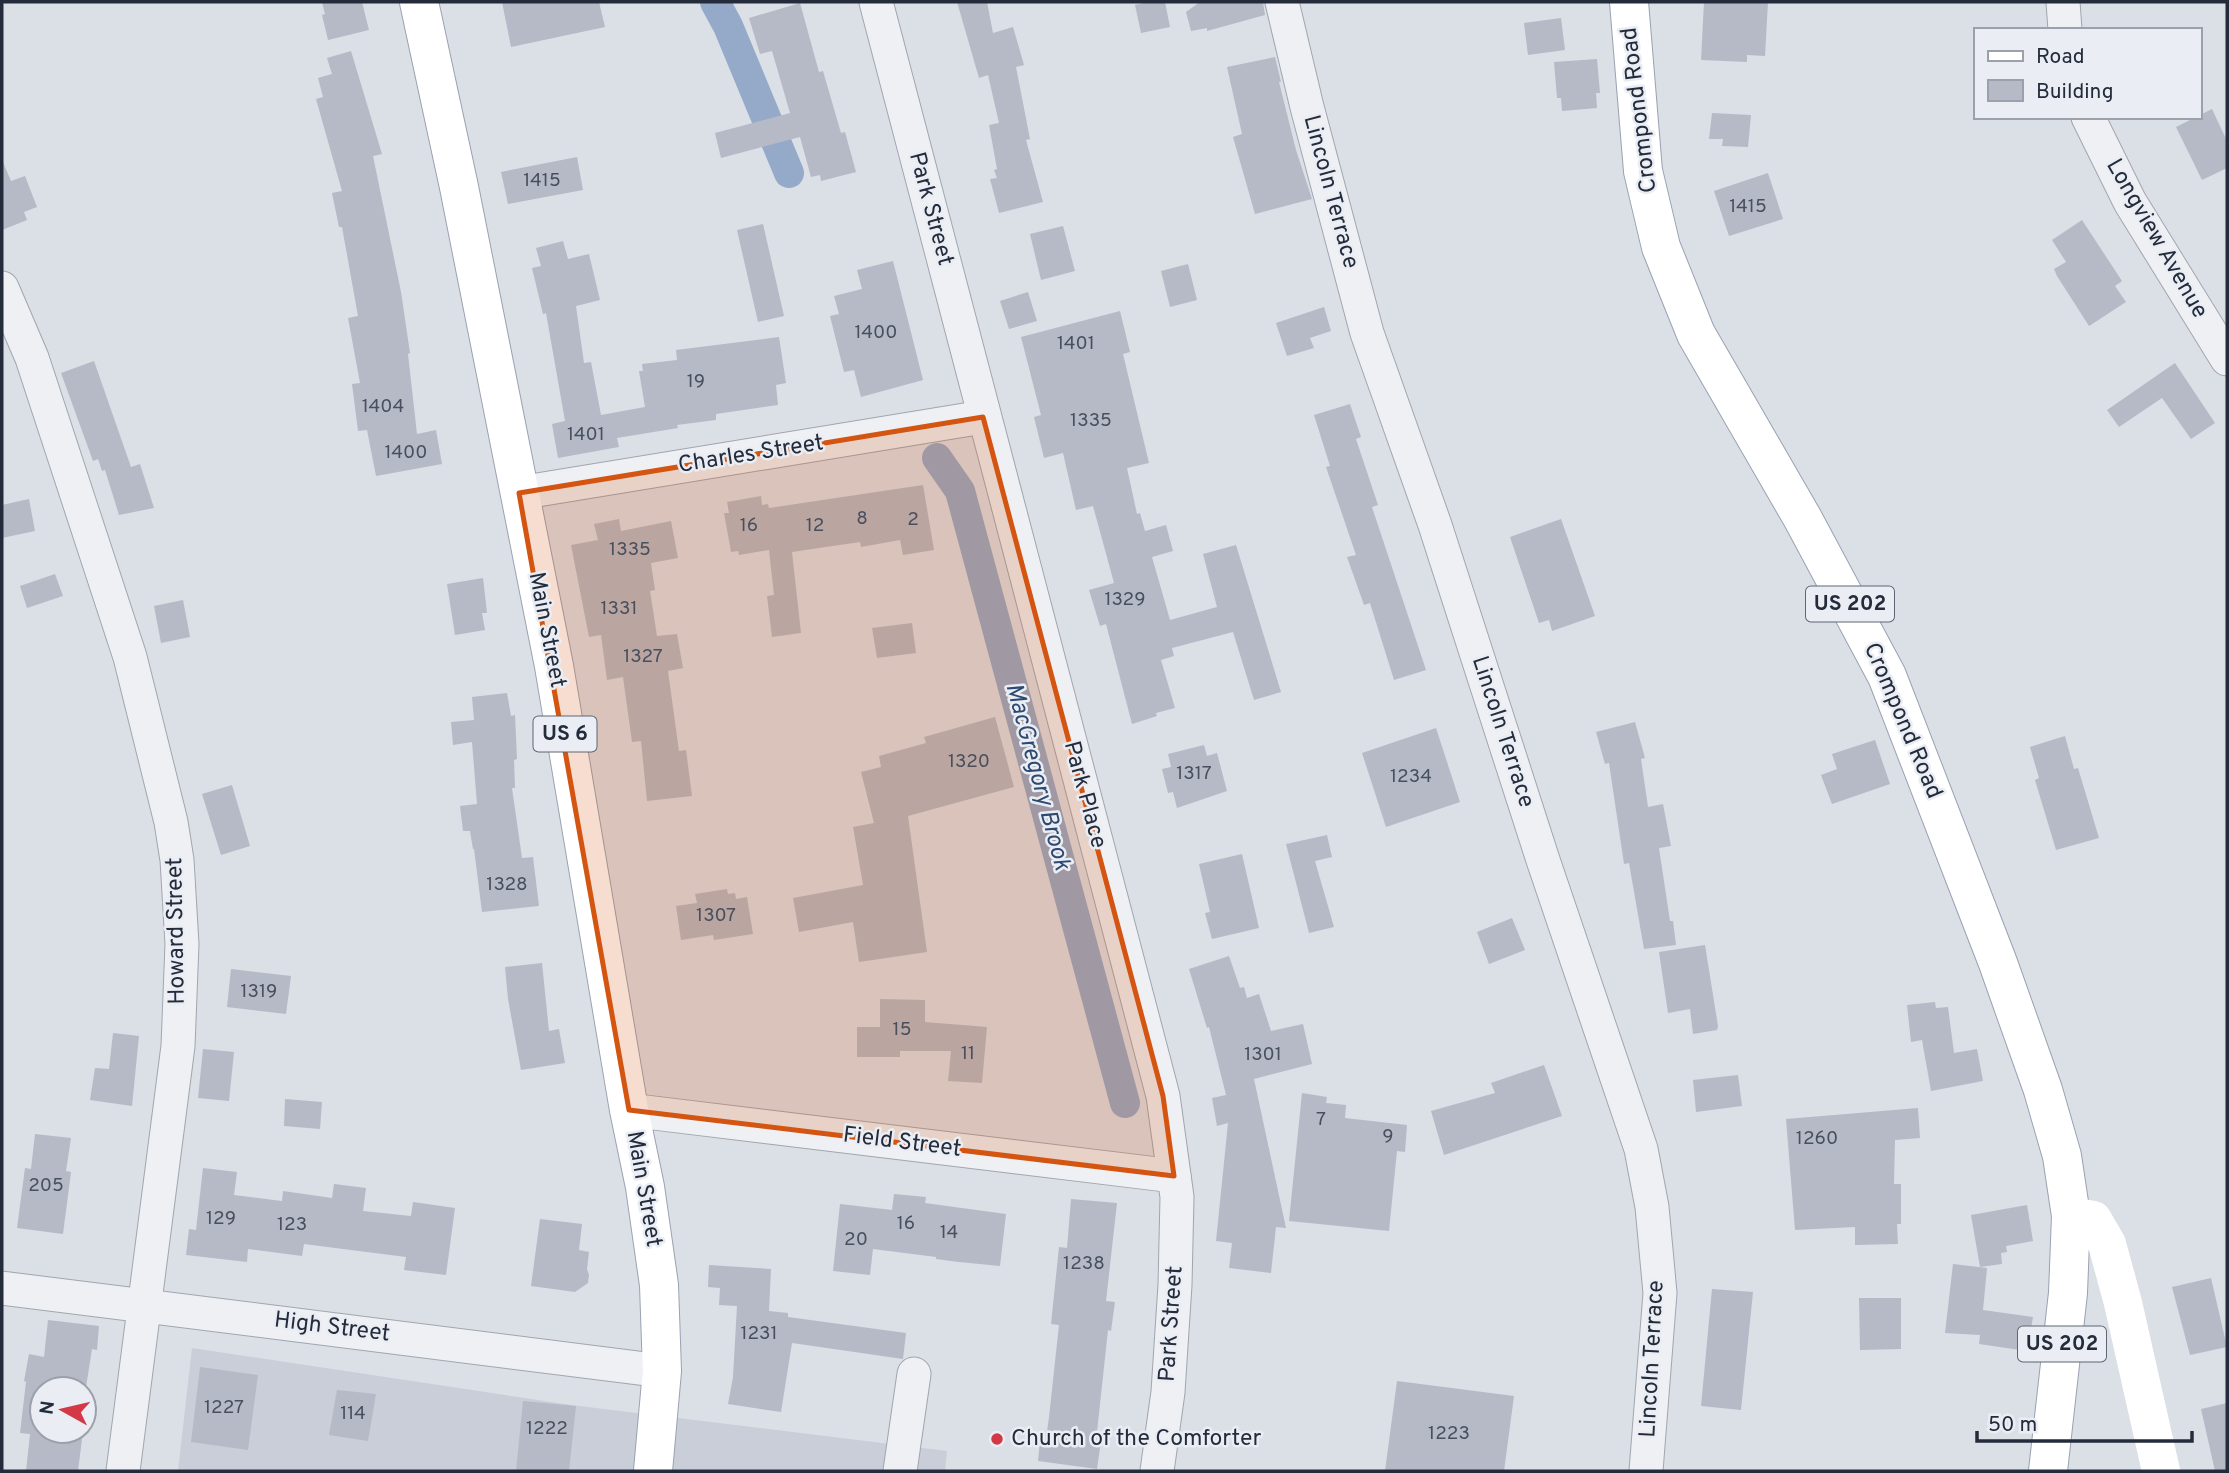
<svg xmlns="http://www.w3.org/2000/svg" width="2229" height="1473" font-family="Overpass,sans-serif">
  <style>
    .built { fill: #c9ced8 }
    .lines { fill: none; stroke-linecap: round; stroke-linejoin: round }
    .canal { stroke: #94aac8; stroke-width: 30 }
    .building { fill: #b5bac6 }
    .street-casing { stroke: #a0a6b0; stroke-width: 35 }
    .primary-casing { stroke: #9aa2b2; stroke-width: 40 }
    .street { stroke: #eef0f4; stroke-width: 33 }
    .secondary { stroke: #fff; stroke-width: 38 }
    .primary { stroke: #fff; stroke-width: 38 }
    .marked { fill: #d45411; fill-opacity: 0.2; stroke: #d45411; stroke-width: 5; stroke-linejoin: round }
    .poi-dot { fill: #d33847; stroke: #eaeef4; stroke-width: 2.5 }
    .labels { text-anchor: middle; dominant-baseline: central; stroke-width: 5; stroke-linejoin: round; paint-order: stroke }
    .number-label { font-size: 19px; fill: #48505e }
    .shield { fill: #eaeef4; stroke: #5f6673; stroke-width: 2 }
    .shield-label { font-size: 21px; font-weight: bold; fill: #242c3c }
    .street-label { font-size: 23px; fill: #242c3c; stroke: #eaeef4 }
    .poi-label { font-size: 23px; fill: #242c3c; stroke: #eaeef4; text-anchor: start }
    .water-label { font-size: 24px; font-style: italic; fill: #2d4871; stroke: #eaeef4 }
  </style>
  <rect width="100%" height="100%" fill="#dbdfe6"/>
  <polygon class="built" points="192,1348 571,1405 947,1451 945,1471 178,1471"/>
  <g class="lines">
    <g class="canal">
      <polyline points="715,2 728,26 789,173"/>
      <polyline points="937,458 960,491 1125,1103"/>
    </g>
  </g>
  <g class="building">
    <polygon points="322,2 362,2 369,30 328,40 322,15 325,14"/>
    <polygon points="502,2 599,2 605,27 511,47"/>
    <polygon points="957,2 987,2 993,33 1013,27 1024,65 1016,67 1030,139 1026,140 1043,202 999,213 990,179 997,178 994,170 997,169 989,125 999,123 988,75 979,78"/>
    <polygon points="1149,2 1165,2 1170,27 1141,33 1135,5"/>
    <polygon points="1200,2 1263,2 1265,15 1207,31 1207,28 1191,31 1186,12"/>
    <polygon points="1704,2 1768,2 1765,56 1747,55 1747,62 1701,60"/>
    <polygon points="800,3 819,72 823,71 841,133 845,132 856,172 821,181 820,175 811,177 800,137 721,158 715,133 790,113 772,51 760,54 749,18"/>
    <polygon points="1561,18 1565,50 1528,55 1524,23"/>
    <polygon points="351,51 382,154 373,156 401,292 410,353 408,354 417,434 436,430 442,464 376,476 367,430 358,431 352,384 360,383 348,318 358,316 342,227 339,227 332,193 342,191 316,99 323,97 318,78 332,74 327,58"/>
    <polygon points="1275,57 1281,82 1279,82 1296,150 1312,199 1255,214 1233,137 1242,134 1227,67"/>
    <polygon points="1597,59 1600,93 1596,93 1597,108 1562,111 1561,98 1557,98 1554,62"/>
    <polygon points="2212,109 2227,141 2227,168 2202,180 2176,127"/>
    <polygon points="1712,113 1751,115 1748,147 1722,146 1723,139 1709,139"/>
    <polygon points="577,157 583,190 508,204 501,172"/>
    <polygon points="2,160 11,181 25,176 37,207 24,212 27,220 2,230"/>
    <polygon points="1768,173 1783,219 1729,236 1714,191"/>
    <polygon points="2082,220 2122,281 2115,286 2126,302 2089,326 2057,276 2054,269 2066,262 2052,240"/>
    <polygon points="763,224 784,316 758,322 737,230"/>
    <polygon points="1063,226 1075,271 1041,280 1030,234"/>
    <polygon points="563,241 568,259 589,254 600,300 576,306 584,363 591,362 601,415 645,407 639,371 643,371 642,364 677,360 676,350 779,337 786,383 776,385 778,405 716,414 716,420 677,425 678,428 617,438 619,447 558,458 552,424 565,421 546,313 543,314 532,268 541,266 536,248"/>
    <polygon points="893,261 923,380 861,397 854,370 844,372 830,316 839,314 834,296 862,289 857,270"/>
    <polygon points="1188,264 1197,300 1170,307 1161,271"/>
    <polygon points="1028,292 1037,321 1009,329 1000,301"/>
    <polygon points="1324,307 1331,331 1310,338 1314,348 1287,356 1276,323"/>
    <polygon points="1120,311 1130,352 1123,354 1149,463 1127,468 1137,514 1140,513 1145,531 1166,525 1173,551 1152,557 1170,620 1217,607 1203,554 1236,545 1281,692 1254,700 1233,632 1172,648 1174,656 1161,660 1175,708 1156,713 1157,716 1132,724 1106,624 1100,626 1089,590 1114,583 1093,506 1076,510 1063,453 1044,458 1034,417 1041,415 1021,337"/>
    <polygon points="94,361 131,467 140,464 154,508 119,515 105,470 102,471 98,459 93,461 61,373"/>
    <polygon points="2175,363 2215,423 2191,439 2162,398 2119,427 2107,410"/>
    <polygon points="1350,404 1361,437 1356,439 1378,505 1372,507 1426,670 1394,680 1370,603 1364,605 1347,557 1356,555 1326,467 1330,466 1314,415"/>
    <polygon points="923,485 934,550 903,555 900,540 861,547 860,542 792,552 801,633 772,637 767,596 774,595 769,550 739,555 738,551 731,552 724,513 729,513 727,502 761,496 762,505 768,504 769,508"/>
    <polygon points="29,499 35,531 2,538 2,505"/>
    <polygon points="619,519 621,531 671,521 678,558 651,563 655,590 650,591 657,636 677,634 683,668 668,671 679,751 686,750 692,796 647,801 641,741 632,742 623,677 607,680 601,635 589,637 571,545 598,540 594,524"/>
    <polygon points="1561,519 1595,616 1552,631 1549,620 1539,623 1510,537"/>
    <polygon points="55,574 63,596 27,608 20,586"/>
    <polygon points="483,578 487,613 482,613 485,630 455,635 447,584"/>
    <polygon points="183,600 190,637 161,643 154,606"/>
    <polygon points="912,623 916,653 877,658 872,628"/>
    <polygon points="507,693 511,716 515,715 517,759 514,760 515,788 512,788 522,858 533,857 539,906 482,912 474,849 473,849 470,831 463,831 460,806 477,804 472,742 453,745 451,722 474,720 472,697"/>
    <polygon points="995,717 1014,787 908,816 927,952 859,962 853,922 799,932 793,898 863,885 853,827 874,823 861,772 881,767 879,756 926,743 924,737"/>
    <polygon points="1635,722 1645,758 1641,759 1648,807 1663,804 1671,846 1659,848 1670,921 1673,921 1676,945 1644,949 1629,863 1624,864 1609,763 1605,764 1596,732"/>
    <polygon points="1436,728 1460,802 1386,827 1362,753"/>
    <polygon points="2065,736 2074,769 2078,768 2099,838 2056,850 2035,780 2039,778 2030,747"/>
    <polygon points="1875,740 1890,784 1832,804 1821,775 1837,769 1832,754"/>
    <polygon points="1204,745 1207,756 1217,753 1227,791 1177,808 1173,792 1168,793 1162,769 1171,767 1168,754"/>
    <polygon points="232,785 250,846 221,855 202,794"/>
    <polygon points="1327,835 1332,857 1315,861 1334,927 1309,933 1286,844"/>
    <polygon points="1242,854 1259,928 1212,939 1205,913 1210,912 1199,864"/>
    <polygon points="727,889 728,894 735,893 736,899 747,897 753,934 714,940 713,935 681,940 676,906 697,903 695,894"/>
    <polygon points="1512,918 1525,950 1489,964 1477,932"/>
    <polygon points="1705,945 1718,1026 1717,1030 1693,1034 1690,1009 1668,1013 1659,952"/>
    <polygon points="1229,956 1240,988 1244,987 1247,998 1259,994 1271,1031 1303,1024 1312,1064 1254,1079 1286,1228 1276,1227 1271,1273 1229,1268 1232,1243 1216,1241 1228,1123 1217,1126 1212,1098 1226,1095 1209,1027 1207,1028 1189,969"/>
    <polygon points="542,963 549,1031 559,1029 565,1063 521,1070 508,999 505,967"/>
    <polygon points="231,969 291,976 286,1014 227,1007"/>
    <polygon points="880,999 925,1000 925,1022 987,1027 982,1083 948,1081 951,1051 900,1051 900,1057 857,1057 857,1027 880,1027"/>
    <polygon points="1935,1002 1936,1008 1948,1007 1954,1053 1977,1049 1983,1081 1931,1091 1922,1040 1911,1042 1907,1005"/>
    <polygon points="113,1033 139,1036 132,1106 90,1100 95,1068 109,1069"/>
    <polygon points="203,1049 234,1052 229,1101 198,1098"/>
    <polygon points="1544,1065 1562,1116 1444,1155 1431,1111 1495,1093 1491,1083"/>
    <polygon points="1738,1075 1742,1106 1696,1112 1693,1080"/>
    <polygon points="1302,1093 1327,1097 1326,1103 1346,1105 1345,1118 1407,1125 1405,1152 1397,1151 1389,1231 1289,1221"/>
    <polygon points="285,1099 322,1102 320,1129 284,1126"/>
    <polygon points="1918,1108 1920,1138 1895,1140 1894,1184 1901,1184 1901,1224 1897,1224 1898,1244 1855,1245 1855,1227 1795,1230 1786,1119"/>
    <polygon points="35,1134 71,1138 66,1171 71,1172 63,1234 17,1228 25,1168 31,1169"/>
    <polygon points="203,1168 237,1172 234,1195 282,1201 283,1191 332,1198 334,1184 366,1188 363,1211 411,1216 413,1202 455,1208 446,1275 404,1270 406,1257 304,1244 302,1256 248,1249 247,1262 186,1255 189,1229 196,1230"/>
    <polygon points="894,1194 926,1197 925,1203 1006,1214 1000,1266 959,1262 936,1259 936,1257 873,1249 870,1275 833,1271 840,1204 892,1210"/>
    <polygon points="1071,1199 1117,1203 1106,1301 1115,1302 1111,1331 1108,1330 1096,1441 1101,1441 1097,1469 1038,1461 1041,1431 1047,1432 1049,1417 1059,1325 1051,1324 1059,1247 1067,1248"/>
    <polygon points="2027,1205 2033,1241 2006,1246 2007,1252 2001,1253 2002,1264 1980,1267 1971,1215"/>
    <polygon points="540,1219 582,1224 579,1250 589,1252 587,1269 589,1275 588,1283 575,1292 531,1286"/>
    <polygon points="1953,1264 1987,1268 1983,1310 2033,1317 2027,1351 1979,1344 1980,1335 1945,1333"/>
    <polygon points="709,1265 771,1269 769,1311 788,1313 788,1317 906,1333 903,1359 792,1343 781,1412 728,1404 733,1377 737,1306 719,1305 720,1288 708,1287"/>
    <polygon points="2211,1278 2227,1347 2190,1355 2172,1287"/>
    <polygon points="1712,1289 1753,1292 1741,1410 1701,1406"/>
    <polygon points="1859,1298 1901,1298 1901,1349 1860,1350"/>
    <polygon points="48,1320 99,1326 97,1350 92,1349 84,1400 84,1389 42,1389 42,1431 83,1431 78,1471 26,1471 30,1434 20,1433 26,1382 24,1381 29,1354 44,1357"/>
    <polygon points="200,1367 258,1375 248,1450 191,1442"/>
    <polygon points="1397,1381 1514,1396 1504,1471 1385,1471"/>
    <polygon points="337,1390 376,1394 368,1441 329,1435"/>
    <polygon points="523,1401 576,1406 569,1471 516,1471"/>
    <polygon points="2227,1403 2227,1471 2215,1471 2201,1409"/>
  </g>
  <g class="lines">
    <g class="street-casing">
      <g id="street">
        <polyline points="876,2 1163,1096 1177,1197 1175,1285 1168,1392 1157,1471"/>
        <polyline points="1282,2 1307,107 1367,333 1435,525 1543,860 1641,1149 1652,1207 1660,1293 1646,1471"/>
        <polyline points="2063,2 2065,30"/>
        <polyline points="2088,117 2130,202 2227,359"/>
        <polyline points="2,288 32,358 130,657 171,822 177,860 182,944 178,1046 123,1471"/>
        <polyline points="519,493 983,417"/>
        <polyline points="629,1110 1174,1176"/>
        <polyline points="2,1288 662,1371"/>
        <polyline points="900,1471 914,1374"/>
      </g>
    </g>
    <g class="primary-casing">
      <g id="primary">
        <polyline points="419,2 459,187 554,666 629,1110 645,1187 659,1285 662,1371 653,1471"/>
        <polyline points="1629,2 1643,171 1661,247 1696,334 1803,519 1887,676 1998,963 2043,1090 2062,1156 2071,1216 2068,1293 2048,1471"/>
      </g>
    </g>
    <use href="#street" class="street"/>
    <polyline class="secondary" points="2071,1216 2093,1220 2107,1244 2123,1303 2161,1471"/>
    <use href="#primary" class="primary"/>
  </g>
  <path class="marked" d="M983 417 1163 1096 1174 1176 629 1110 519 493Z"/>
  <circle class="poi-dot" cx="997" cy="1439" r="7"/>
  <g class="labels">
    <g class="number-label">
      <text x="542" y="181">1415</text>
      <text x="1748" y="207">1415</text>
      <text x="876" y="333">1400</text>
      <text x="1076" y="344">1401</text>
      <text x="696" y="382">19</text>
      <text x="383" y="407">1404</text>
      <text x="1091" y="421">1335</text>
      <text x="586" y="435">1401</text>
      <text x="406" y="453">1400</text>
      <text x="862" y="519">8</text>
      <text x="913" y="520">2</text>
      <text x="749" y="526">16</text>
      <text x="815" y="526">12</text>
      <text x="630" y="550">1335</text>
      <text x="1125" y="600">1329</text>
      <text x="619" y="609">1331</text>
      <text x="643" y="657">1327</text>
      <text x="969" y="762">1320</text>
      <text x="1194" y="774">1317</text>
      <text x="1411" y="777">1234</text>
      <text x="507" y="885">1328</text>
      <text x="716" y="916">1307</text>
      <text x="259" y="992">1319</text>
      <text x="902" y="1030">15</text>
      <text x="968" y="1054">11</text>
      <text x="1263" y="1055">1301</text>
      <text x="1321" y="1120">7</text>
      <text x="1388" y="1137">9</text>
      <text x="1817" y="1139">1260</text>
      <text x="46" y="1186">205</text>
      <text x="221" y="1219">129</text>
      <text x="906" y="1224">16</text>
      <text x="292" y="1225">123</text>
      <text x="949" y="1233">14</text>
      <text x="856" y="1240">20</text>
      <text x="1084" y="1264">1238</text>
      <text x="759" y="1334">1231</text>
      <text x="224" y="1408">1227</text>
      <text x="353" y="1414">114</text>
      <text x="547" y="1429">1222</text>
      <text x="1449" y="1434">1223</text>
    </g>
    <g class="shield">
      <rect x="1806" y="586.5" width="88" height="35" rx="5"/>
      <rect x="533.5" y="716.5" width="63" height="35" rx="5"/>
      <rect x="2018" y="1326.5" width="88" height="35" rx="5"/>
    </g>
    <g class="shield-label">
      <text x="1850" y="604">US 202</text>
      <text x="565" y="734">US 6</text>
      <text x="2062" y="1344">US 202</text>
    </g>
    <g class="street-label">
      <text transform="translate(1640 110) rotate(-97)">Crompond Road</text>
      <text transform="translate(1330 192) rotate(75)">Lincoln Terrace</text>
      <text transform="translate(930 209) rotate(75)">Park Street</text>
      <text transform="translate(2156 239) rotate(60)">Longview Avenue</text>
      <text transform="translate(751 455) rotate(-9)">Charles Street</text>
      <text transform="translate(546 630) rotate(79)">Main Street</text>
      <text transform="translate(1902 721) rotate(67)">Crompond Road</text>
      <text transform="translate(1502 732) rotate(72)">Lincoln Terrace</text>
      <text transform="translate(1084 795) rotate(75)">Park Place</text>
      <text transform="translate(177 931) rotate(-91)">Howard Street</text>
      <text transform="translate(902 1143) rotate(7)">Field Street</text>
      <text transform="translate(643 1189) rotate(80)">Main Street</text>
      <text transform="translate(1172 1324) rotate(-86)">Park Street</text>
      <text transform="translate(332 1328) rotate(7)">High Street</text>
      <text transform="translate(1653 1359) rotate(-87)">Lincoln Terrace</text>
    </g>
    <g class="poi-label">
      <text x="1011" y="1439">Church of the Comforter</text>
    </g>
    <g class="water-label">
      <text transform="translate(1037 777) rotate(75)">MacGregory Brook</text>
    </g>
  </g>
  <rect width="2229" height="1473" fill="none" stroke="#242c3c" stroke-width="7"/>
  <rect x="1974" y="28" width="228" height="91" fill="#eaeef4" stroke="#9ba0aa" stroke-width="2"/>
  <rect x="1988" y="51" width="35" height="10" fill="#ffffff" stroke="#9ba0aa" stroke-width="2"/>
  <text x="2036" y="63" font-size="21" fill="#242c3c">Road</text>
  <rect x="1988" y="80" width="35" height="21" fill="#b5bac6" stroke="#9ba0aa" stroke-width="2"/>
  <text x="2036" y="98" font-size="21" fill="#242c3c">Building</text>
  <g transform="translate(63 1410) rotate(278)"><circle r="33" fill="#eaeef4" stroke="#9ba0aa" stroke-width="2"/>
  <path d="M0-5L12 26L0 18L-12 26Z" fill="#d33847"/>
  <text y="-10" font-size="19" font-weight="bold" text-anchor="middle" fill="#242c3c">N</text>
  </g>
  <path d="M1977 1431v10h215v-10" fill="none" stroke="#242c3c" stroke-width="3.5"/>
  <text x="1988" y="1431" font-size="21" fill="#242c3c" stroke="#eaeef4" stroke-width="5" paint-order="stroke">50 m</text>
</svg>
